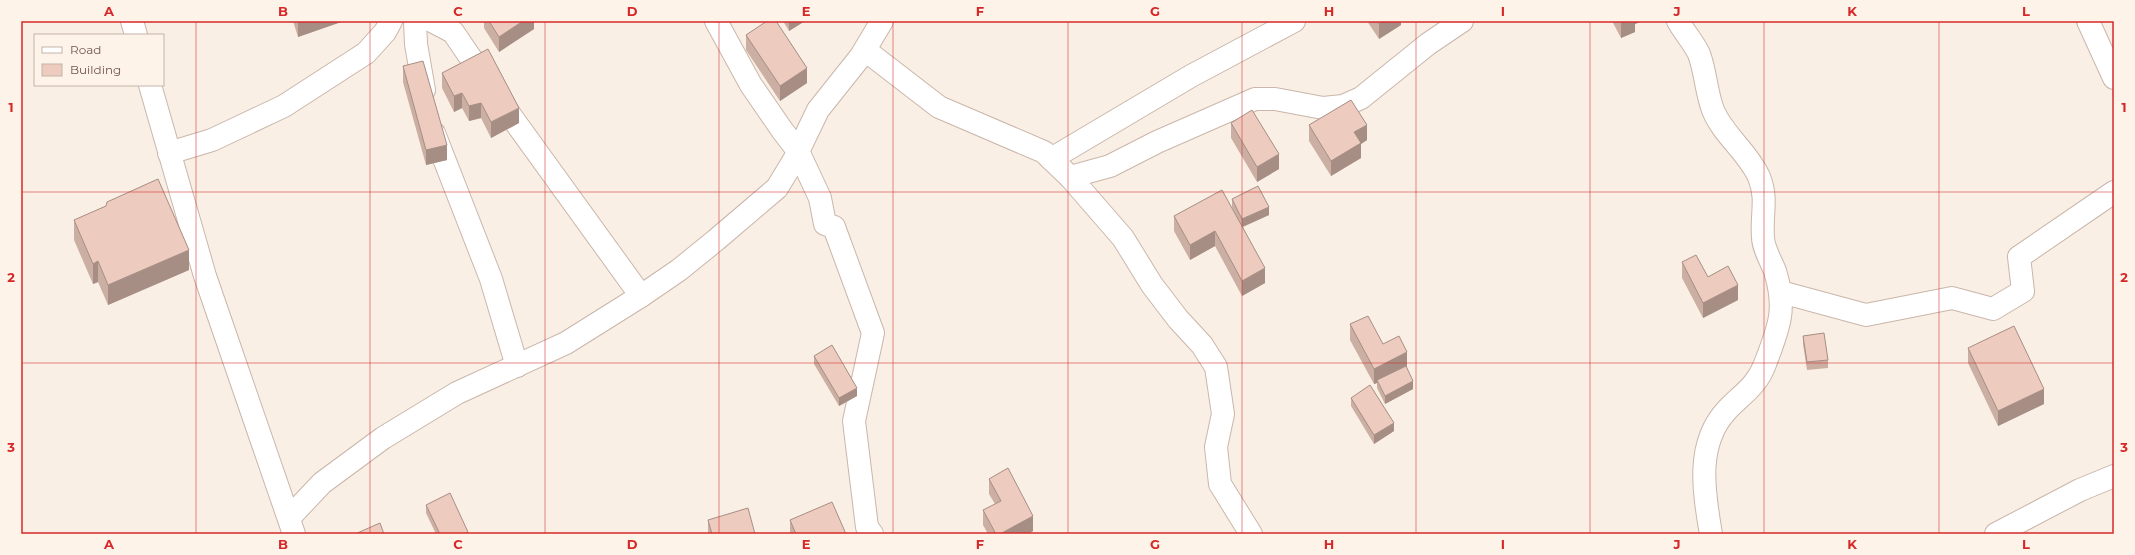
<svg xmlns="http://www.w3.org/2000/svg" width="2135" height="555" font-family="Montserrat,sans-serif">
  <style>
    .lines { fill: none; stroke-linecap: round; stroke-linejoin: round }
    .minor-casing { stroke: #cab6ab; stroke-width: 24 }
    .minor { stroke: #fff; stroke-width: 22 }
    .wall { fill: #ccafa3 }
    .shaded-wall { fill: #a68e85 }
    .building { fill: #edcbbe; stroke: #a68e85 }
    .grid { fill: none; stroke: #d62828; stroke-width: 1; stroke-opacity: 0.55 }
    .neatline { fill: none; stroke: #d62828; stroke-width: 1.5 }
    .grid-label { font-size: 13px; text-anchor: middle; font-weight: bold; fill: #d62828 }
  </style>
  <rect width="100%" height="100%" fill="#faefe4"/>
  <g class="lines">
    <g class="minor-casing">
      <g id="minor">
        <polyline points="132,21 136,35"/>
        <polyline points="415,21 416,44 424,90"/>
        <polyline points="432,21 453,32 500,101 641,296"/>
        <polyline points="716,21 751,85 782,130 798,151 820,198 825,224 834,227 873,333 854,421 867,527 872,534"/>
        <path d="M1678 21C1684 32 1694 43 1699 54 1706 73 1706 92 1713 110 1723 135 1748 152 1759 177 1768 199 1761 215 1763 237 1763 248 1771 261 1775 271 1787 310 1779 327 1765 364 1757 386 1741 395 1727 410 1695 444 1704 493 1711 534"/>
        <polyline points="2088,21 2114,78"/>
        <polyline points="865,50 939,107 1044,152 1070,177 1123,238 1152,285 1178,319 1202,345 1216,367 1223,414 1216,447 1220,484 1251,534"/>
        <polyline points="150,85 205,276 294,534"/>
        <polyline points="434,133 491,279 517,366"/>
        <polyline points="169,153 212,140 284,106 366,53 385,32 391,21"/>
        <polyline points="1051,159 1191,76 1294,21"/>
        <polyline points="1070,177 1110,166 1157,142 1255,99 1275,99 1323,108 1343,106 1361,98 1428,44 1462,21"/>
        <polyline points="1781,292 1866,315 1952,298 1993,309 2023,291 2019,257 2114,192"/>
        <polyline points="289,518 322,483 383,438 457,393 566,343 641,296 679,270 716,240 777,188 794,160 818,110 861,56 882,21"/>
        <polyline points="1996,534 2080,490 2114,476"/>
      </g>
    </g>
    <use href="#minor" class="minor"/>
  </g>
  <g class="wall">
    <polygon points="293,21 344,21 298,37"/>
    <polygon points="484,21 534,21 534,29 499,52 484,28"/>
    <polygon points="783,21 805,21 789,31"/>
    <polygon points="1367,21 1401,21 1401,25 1379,39"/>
    <polygon points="1612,21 1640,21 1640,22 1635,24 1635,32 1621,38"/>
    <polygon points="746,35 807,83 780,101 746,50"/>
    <polygon points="403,66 447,160 426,165 403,82"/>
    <polygon points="442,73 519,123 491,138 481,118 469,121 462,108 454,112 442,88"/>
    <polygon points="1231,123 1279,169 1257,182 1231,138"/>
    <polygon points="1309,125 1367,140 1361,144 1361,158 1331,176 1309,141"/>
    <polygon points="1232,199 1269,215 1243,227 1265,283 1242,296 1215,246 1190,260 1174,231 1174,216 1236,216 1232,207"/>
    <polygon points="74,220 189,270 108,305 98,282 93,284 74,240"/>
    <polygon points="1682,262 1708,277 1738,300 1703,318 1682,278"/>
    <polygon points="1350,324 1407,367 1407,368 1413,389 1385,404 1377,388 1377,383 1374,384 1350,340"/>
    <polygon points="1803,336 1828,360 1828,368 1807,370 1803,344"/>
    <polygon points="1968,348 2044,404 1998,426 1968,363"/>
    <polygon points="814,356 857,396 839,406 814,364"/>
    <polygon points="1351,398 1394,431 1374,444 1351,406"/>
    <polygon points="989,479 1033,531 1028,534 988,534 983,525 983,510 995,504 989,494"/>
    <polygon points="426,505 468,534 436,534 426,513"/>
    <polygon points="708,520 755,534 708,534"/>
    <polygon points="790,520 846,534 790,534"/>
  </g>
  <g class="shaded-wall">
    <polygon points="300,21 344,21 298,37 298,22"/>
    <polygon points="523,21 534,21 534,29 499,52 499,37"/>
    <polygon points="789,21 805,21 789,31"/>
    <polygon points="1383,21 1401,21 1401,25 1379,39 1379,24"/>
    <polygon points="1626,21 1640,21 1640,22 1635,24 1635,32 1621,38 1621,23"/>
    <polygon points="807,68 807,83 780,101 780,86"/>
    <polygon points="462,93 462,108 454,112 454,96"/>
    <polygon points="481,103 481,118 469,121 469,106"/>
    <polygon points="519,108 519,123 491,138 491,122"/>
    <polygon points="1367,125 1367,140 1361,144 1361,158 1331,176 1331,161 1354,132"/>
    <polygon points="447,145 447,160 426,165 426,150"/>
    <polygon points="1279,154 1279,169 1257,182 1257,167"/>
    <polygon points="1269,207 1269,215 1242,227 1242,219"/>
    <polygon points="1215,231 1215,246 1190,260 1190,245"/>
    <polygon points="189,250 189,270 108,305 108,285"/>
    <polygon points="98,261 98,282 93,284 93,264"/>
    <polygon points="1265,268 1265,283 1242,296 1242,281"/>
    <polygon points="1738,285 1738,300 1703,318 1703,303"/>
    <polygon points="1407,352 1407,367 1378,382 1377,380 1377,383 1374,384 1374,369"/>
    <polygon points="1413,381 1413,389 1385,404 1385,396"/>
    <polygon points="857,388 857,396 839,406 839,398"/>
    <polygon points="2044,389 2044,404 1998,426 1998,411"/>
    <polygon points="1394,423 1394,431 1374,444 1374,435"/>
    <polygon points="1033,516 1033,531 1028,534 1000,534"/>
  </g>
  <g class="building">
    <polygon points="489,21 523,21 499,37"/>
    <polygon points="767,21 776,21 807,68 780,86 746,35"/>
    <polygon points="1377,21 1383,21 1379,24"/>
    <polygon points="1620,21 1626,21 1621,23"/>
    <polygon points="488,49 519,108 491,122 481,103 469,106 462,93 454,96 442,73"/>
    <polygon points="423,61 447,145 426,150 403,66"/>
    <polygon points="1351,100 1367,125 1354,132 1361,143 1331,161 1309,125"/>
    <polygon points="1252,110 1279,154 1257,167 1231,123"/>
    <polygon points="158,179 189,250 108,285 98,261 93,264 74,220 106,206 107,202"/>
    <polygon points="1258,186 1269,207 1242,219 1232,199"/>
    <polygon points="1222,190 1265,268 1242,281 1215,231 1190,245 1174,216"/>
    <polygon points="1696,255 1708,277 1728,266 1738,285 1703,303 1682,262"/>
    <polygon points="1368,316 1383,344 1399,336 1407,352 1374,369 1350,324"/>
    <polygon points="2014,326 2044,389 1998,411 1968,348"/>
    <polygon points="1824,333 1828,360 1807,362 1803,336"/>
    <polygon points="832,345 857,388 839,398 814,356"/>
    <polygon points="1406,366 1413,381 1385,396 1377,380"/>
    <polygon points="1370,385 1394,423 1374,435 1351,398"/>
    <polygon points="1008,468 1033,516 1000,534 996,534 983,510 1001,501 989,479"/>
    <polygon points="450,493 468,532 464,534 440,534 426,505"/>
    <polygon points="832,502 846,534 796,534 790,520"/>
    <polygon points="748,508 755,534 712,534 708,520"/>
    <polygon points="380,523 384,534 355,534"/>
  </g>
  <path class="grid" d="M196 21V534M370 21V534M545 21V534M719 21V534M893 21V534M1068 21V534M1242 21V534M1416 21V534M1590 21V534M1764 21V534M1939 21V534M21 192H2114M21 363H2114"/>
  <rect width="2135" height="555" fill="none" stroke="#fdf3e9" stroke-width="44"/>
  <rect x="34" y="34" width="130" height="52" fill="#fdf3e9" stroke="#c5b4aa"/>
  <rect x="42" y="47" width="20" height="6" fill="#ffffff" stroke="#c5b4aa"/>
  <text x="70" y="54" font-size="12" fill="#70554c">Road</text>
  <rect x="42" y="64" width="20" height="12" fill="#edcbbe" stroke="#c5b4aa"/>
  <text x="70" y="74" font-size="12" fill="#70554c">Building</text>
  <rect x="22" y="22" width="2091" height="511" class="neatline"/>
  <g class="grid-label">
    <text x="109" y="16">A</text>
    <text x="283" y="16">B</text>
    <text x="458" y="16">C</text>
    <text x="632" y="16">D</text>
    <text x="806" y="16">E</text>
    <text x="980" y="16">F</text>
    <text x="1155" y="16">G</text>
    <text x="1329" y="16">H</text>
    <text x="1503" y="16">I</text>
    <text x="1677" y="16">J</text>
    <text x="1852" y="16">K</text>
    <text x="2026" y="16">L</text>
    <text x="11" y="112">1</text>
    <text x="2124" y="112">1</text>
    <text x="11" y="282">2</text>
    <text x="2124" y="282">2</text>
    <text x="11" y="452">3</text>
    <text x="2124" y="452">3</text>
    <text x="109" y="549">A</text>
    <text x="283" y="549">B</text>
    <text x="458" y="549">C</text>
    <text x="632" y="549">D</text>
    <text x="806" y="549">E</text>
    <text x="980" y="549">F</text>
    <text x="1155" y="549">G</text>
    <text x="1329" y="549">H</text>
    <text x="1503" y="549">I</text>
    <text x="1677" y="549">J</text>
    <text x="1852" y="549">K</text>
    <text x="2026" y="549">L</text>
  </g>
</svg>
